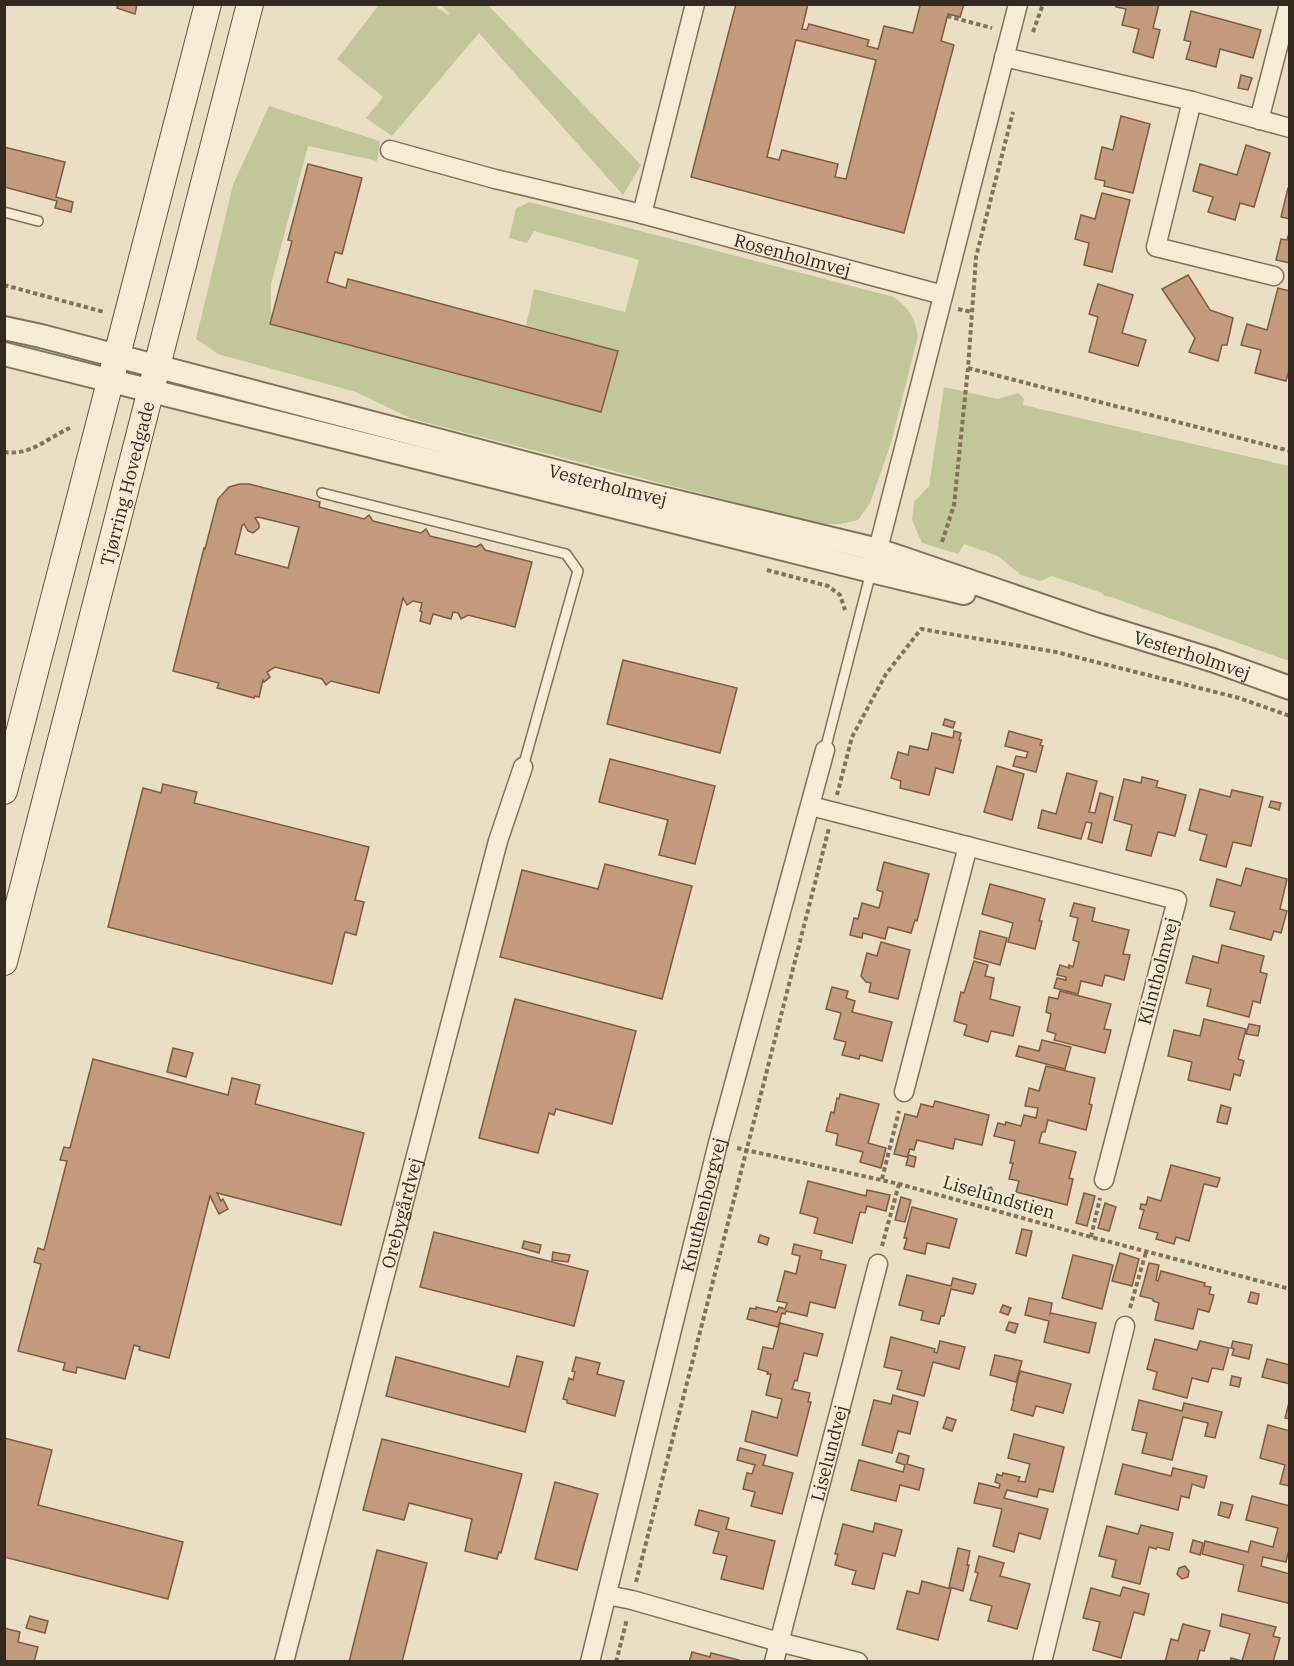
<svg xmlns="http://www.w3.org/2000/svg" width="1294" height="1666" font-family="'IBM Plex Serif',serif">
  <style>
    .green { fill: #c2c799 }
    .building { fill: #c59b7d; stroke: #805c44; stroke-width: 1.5; fill-rule: evenodd }
    .lines { fill: none; stroke-linecap: round; stroke-linejoin: round }
    .service-casing { stroke: #83715c; stroke-width: 12 }
    .minor-casing { stroke: #83715c; stroke-width: 21 }
    .tertiary-casing { stroke: #83715c; stroke-width: 26 }
    .secondary-casing { stroke: #65523f; stroke-width: 28 }
    .path { stroke: #83715c; stroke-width: 4; stroke-dasharray: 4.5 3; stroke-linecap: butt }
    .service { stroke: #f6ecd6; stroke-width: 9 }
    .minor { stroke: #f6ecd6; stroke-width: 18 }
    .tertiary { stroke: #f6ecd6; stroke-width: 22 }
    .secondary { stroke: #f6ecd6; stroke-width: 26 }
    .labels { text-anchor: middle; dominant-baseline: central; stroke-width: 4.5; stroke-linejoin: round; paint-order: stroke }
    .street-label { font-size: 18px; fill: #34291f; stroke: #f2e9d3 }
  </style>
  <rect width="100%" height="100%" fill="#eadfc4"/>
  <g class="green">
    <polygon points="379,5 434,5 448,15 449,13 441,5 488,5 641,165 623,195 479,33 392,136 366,118 383,97 337,59"/>
    <path d="M269 106 380 141 377 161 308 146 271 284V324L601 412 618 351 526 325 534 289 625 312 639 260 534 231 527 243 509 238 516 209 529 202 894 297C910 310 914 316 918 336L891 443 870 503 858 520 840 524H819L412 419 356 392 218 354 196 339 233 185Z"/>
    <polygon points="944,387 998,399 1018,393 1024,399 1023,405 1289,466 1289,661 1111,597 1104,596 1102,593 1052,576 1040,581 1021,575 998,556 964,544 958,554 922,543 912,520 914,502 929,486"/>
  </g>
  <g class="building">
    <polygon points="118,4 137,4 135,14 117,8"/>
    <path d="M736 4H808L802 29 807 30 809 24 869 40 867 46 878 49 884 26 913 33 920 6 913 4H964L960 17 948 14 941 41 954 45 904 233 691 177ZM796 40 876 60 846 179 835 177 838 164 782 150 779 160 767 157Z"/>
    <polygon points="1116,4 1159,4 1153,28 1160,30 1153,58 1133,52 1139,29 1122,25 1126,9 1116,7"/>
    <polygon points="1191,11 1261,30 1253,58 1220,49 1216,67 1186,59 1191,42 1184,40"/>
    <polygon points="1241,75 1252,78 1248,90 1238,88"/>
    <polygon points="1121,116 1150,124 1133,193 1104,186 1105,181 1095,179 1102,147 1113,150"/>
    <polygon points="1246,145 1270,153 1254,207 1240,203 1235,220 1208,212 1213,197 1193,191 1200,164 1237,175"/>
    <polygon points="4,147 65,162 56,197 73,202 71,212 55,208 57,201 4,187"/>
    <polygon points="308,164 362,178 342,254 335,252 327,282 346,288 348,279 618,351 601,412 270,324 292,241 288,240"/>
    <polygon points="1288,188 1290,188 1290,219 1281,217"/>
    <polygon points="1102,193 1130,200 1112,272 1084,265 1089,243 1075,239 1081,215 1095,219"/>
    <polygon points="1290,230 1290,263 1276,260 1281,239 1287,240"/>
    <polygon points="1188,275 1210,310 1233,318 1227,345 1222,345 1218,361 1189,352 1195,338 1162,289"/>
    <polygon points="1098,284 1133,295 1122,333 1146,340 1138,366 1089,352 1098,317 1089,314"/>
    <polygon points="1278,288 1290,291 1290,367 1286,381 1255,373 1261,350 1241,345 1247,324 1267,330"/>
    <path d="M240 484H249L320 502 319 507 364 519 369 515 373 521 421 533 426 529 430 536 476 547 481 544 485 550 532 562 515 627 468 615 461 619 458 613 453 612 451 619 433 614 430 624 420 621 422 612 420 611 422 603 413 601 407 605 403 598 379 693 331 681 326 685 322 679 275 667 267 672 270 677 264 682 263 680 259 697 255 696 254 698 217 688 219 683 173 671 204 548 205 549 218 499 229 487ZM258 517 299 527 288 568 235 554 242 526 244 524 248 531 253 533 259 528V524L255 518Z"/>
    <polygon points="623,660 737,688 720,753 607,724"/>
    <polygon points="945,719 955,722 953,728 943,725"/>
    <polygon points="954,731 961,733 959,740 961,740 953,773 936,768 929,795 900,788 901,781 891,778 898,752 908,755 910,746 928,750 932,733 953,738"/>
    <polygon points="1009,731 1042,740 1040,745 1043,746 1036,772 1013,766 1016,756 1026,758 1028,752 1005,746"/>
    <polygon points="610,759 715,786 695,864 659,855 668,820 599,802"/>
    <polygon points="997,766 1024,774 1012,820 984,812"/>
    <polygon points="1067,773 1097,781 1089,812 1095,813 1100,793 1113,797 1102,843 1088,839 1092,823 1086,822 1081,839 1038,828 1042,810 1056,814"/>
    <polygon points="1142,777 1158,781 1156,787 1186,795 1175,836 1158,832 1151,856 1126,850 1132,825 1114,820 1124,779 1141,783"/>
    <polygon points="163,784 197,792 194,803 369,847 355,900 364,902 356,935 345,932 332,984 108,927 143,788 161,793"/>
    <polygon points="1200,789 1230,797 1232,790 1263,797 1251,846 1233,842 1226,867 1200,860 1207,835 1189,830"/>
    <polygon points="1271,801 1281,803 1279,810 1269,807"/>
    <polygon points="884,862 929,874 917,921 915,920 911,933 888,927 885,939 863,933 862,938 850,935 854,918 858,919 862,903 879,908 883,892 877,890"/>
    <polygon points="605,864 692,886 662,999 500,957 522,870 598,889"/>
    <polygon points="1246,868 1287,879 1280,909 1287,911 1281,933 1274,931 1271,940 1230,929 1235,912 1210,906 1217,879 1241,886"/>
    <polygon points="990,884 1045,899 1039,921 1042,921 1035,949 1008,942 1013,923 982,914"/>
    <polygon points="1074,903 1095,908 1092,921 1129,930 1123,954 1130,955 1124,980 1105,975 1102,986 1081,981 1078,994 1054,988 1057,978 1066,980 1066,977 1057,975 1060,965 1069,968 1069,965 1073,967 1079,942 1073,940 1078,918 1070,916"/>
    <polygon points="980,931 1007,938 1000,965 974,958"/>
    <polygon points="881,942 910,950 898,999 869,992 871,983 866,982 861,976 867,953 877,956"/>
    <polygon points="1222,945 1264,956 1260,972 1267,974 1260,1003 1253,1001 1249,1017 1207,1006 1211,989 1186,983 1193,956 1218,963"/>
    <polygon points="974,961 988,965 985,976 994,978 990,999 1020,1007 1013,1036 991,1031 988,1042 964,1035 967,1025 954,1021 961,992 964,993"/>
    <polygon points="832,987 848,991 846,998 855,1001 852,1012 892,1022 882,1061 860,1055 859,1059 842,1055 846,1042 834,1039 841,1013 826,1009"/>
    <polygon points="1060,991 1111,1004 1104,1029 1111,1030 1105,1053 1054,1040 1056,1034 1047,1031 1051,1014 1046,1012 1049,997 1058,999"/>
    <polygon points="515,999 636,1031 612,1124 556,1109 554,1115 549,1113 538,1153 479,1138"/>
    <polygon points="1204,1019 1246,1029 1238,1059 1244,1061 1240,1076 1234,1074 1230,1090 1188,1080 1192,1062 1168,1056 1174,1030 1200,1036"/>
    <polygon points="1249,1024 1260,1026 1258,1036 1246,1034"/>
    <polygon points="1042,1040 1071,1047 1065,1069 1016,1056 1019,1046 1039,1051"/>
    <polygon points="173,1048 193,1053 186,1077 167,1072"/>
    <polygon points="93,1059 228,1095 232,1078 260,1085 255,1104 364,1133 341,1225 217,1193 221,1201 223,1199 228,1209 219,1214 210,1196 169,1358 139,1350 140,1347 134,1345 125,1379 77,1367 76,1373 63,1370 65,1363 18,1351 41,1264 34,1262 38,1248 44,1250 67,1161 60,1160 64,1147 70,1148"/>
    <polygon points="1046,1066 1095,1078 1089,1104 1092,1105 1086,1130 1048,1120 1045,1132 1042,1132 1039,1143 1076,1152 1069,1178 1073,1179 1067,1205 1016,1192 1019,1181 1009,1179 1013,1163 1010,1163 1015,1141 994,1136 998,1123 1005,1125 1006,1122 1021,1126 1024,1115 1036,1118 1038,1108 1025,1106 1029,1088 1039,1091"/>
    <polygon points="840,1094 879,1104 868,1143 886,1148 881,1168 860,1162 863,1152 836,1145 838,1134 826,1131 831,1112 834,1113 837,1098 839,1099"/>
    <polygon points="935,1101 989,1115 982,1145 955,1139 953,1149 917,1140 914,1150 910,1149 907,1157 894,1154 905,1114 917,1117 921,1104 933,1107"/>
    <polygon points="1221,1105 1231,1108 1227,1124 1217,1122"/>
    <polygon points="909,1155 916,1157 914,1167 906,1165"/>
    <polygon points="1171,1165 1220,1178 1217,1187 1204,1184 1189,1241 1176,1237 1174,1244 1156,1239 1158,1233 1139,1228 1144,1210 1140,1209 1141,1204 1146,1205 1148,1197 1161,1201"/>
    <polygon points="808,1181 866,1196 867,1190 890,1195 886,1211 867,1206 865,1213 860,1212 852,1243 814,1233 818,1218 800,1213"/>
    <polygon points="991,1187 995,1194 986,1198 982,1191"/>
    <polygon points="1084,1193 1095,1196 1087,1226 1076,1223"/>
    <polygon points="901,1197 911,1200 905,1222 895,1220"/>
    <polygon points="1105,1203 1116,1207 1109,1231 1098,1228"/>
    <polygon points="912,1207 957,1219 949,1248 927,1243 925,1254 904,1249 907,1238 904,1238"/>
    <polygon points="1022,1229 1032,1231 1026,1256 1016,1253"/>
    <polygon points="434,1232 588,1271 574,1326 420,1287"/>
    <polygon points="760,1235 769,1238 767,1245 758,1242"/>
    <polygon points="524,1241 541,1245 539,1253 522,1248"/>
    <polygon points="794,1244 822,1251 820,1259 846,1265 835,1308 810,1302 807,1316 786,1311 785,1314 782,1313 778,1327 747,1319 750,1308 756,1309 756,1307 777,1312 779,1307 785,1309 787,1303 777,1301 785,1271 796,1274 800,1256 792,1254"/>
    <polygon points="553,1252 570,1255 568,1262 552,1260"/>
    <polygon points="1120,1253 1139,1259 1132,1286 1112,1281"/>
    <polygon points="1073,1255 1113,1265 1102,1309 1062,1298"/>
    <polygon points="1149,1263 1159,1265 1156,1280 1158,1281 1161,1271 1205,1283 1204,1286 1211,1287 1209,1294 1214,1295 1209,1312 1198,1309 1193,1329 1155,1320 1159,1303 1153,1301 1153,1299 1140,1296"/>
    <polygon points="907,1275 951,1286 953,1278 976,1284 973,1294 951,1289 944,1316 941,1316 939,1324 921,1320 923,1311 899,1305"/>
    <polygon points="1251,1292 1259,1294 1257,1304 1248,1302"/>
    <polygon points="1029,1298 1052,1303 1050,1314 1051,1313 1096,1323 1089,1353 1044,1342 1049,1321 1025,1315"/>
    <polygon points="1003,1305 1011,1308 1008,1315 1000,1312"/>
    <polygon points="1009,1322 1018,1324 1015,1333 1006,1330"/>
    <polygon points="780,1323 823,1334 817,1356 804,1353 797,1381 795,1380 792,1389 810,1393 808,1402 811,1402 797,1456 745,1441 752,1411 777,1418 782,1399 766,1395 771,1374 767,1374 768,1372 758,1369 763,1347 773,1349"/>
    <polygon points="891,1337 935,1349 934,1352 937,1353 940,1341 965,1347 959,1369 933,1362 924,1396 897,1389 902,1371 884,1367"/>
    <polygon points="1155,1339 1197,1350 1200,1341 1229,1348 1223,1370 1212,1368 1208,1382 1192,1378 1187,1398 1153,1389 1157,1372 1147,1369"/>
    <polygon points="1233,1341 1252,1345 1249,1359 1232,1355 1234,1349 1231,1348"/>
    <polygon points="995,1355 1022,1361 1016,1382 990,1375"/>
    <polygon points="517,1356 543,1362 525,1432 386,1396 396,1357 509,1387"/>
    <polygon points="576,1357 600,1363 597,1374 624,1381 615,1416 567,1403 567,1400 563,1399 569,1378 573,1380 575,1372 572,1371"/>
    <polygon points="1267,1359 1290,1365 1290,1384 1262,1377"/>
    <polygon points="1020,1371 1071,1384 1063,1413 1036,1406 1033,1416 1011,1410 1014,1400 1013,1400"/>
    <polygon points="1232,1376 1241,1378 1239,1387 1230,1385"/>
    <polygon points="893,1395 918,1402 910,1434 898,1431 892,1453 862,1445 874,1400 891,1404"/>
    <polygon points="1290,1399 1290,1419 1285,1418"/>
    <polygon points="1139,1400 1182,1411 1184,1403 1222,1412 1215,1438 1205,1436 1208,1423 1183,1417 1172,1460 1142,1453 1147,1433 1132,1430"/>
    <polygon points="947,1417 956,1420 952,1431 943,1428"/>
    <polygon points="1268,1425 1290,1431 1290,1486 1280,1484 1285,1465 1260,1458"/>
    <polygon points="1014,1434 1064,1447 1053,1492 1039,1489 1037,1497 1007,1490 1004,1498 1048,1509 1040,1539 1019,1533 1014,1552 993,1546 1002,1509 974,1503 979,1483 999,1488 1000,1484 995,1482 997,1474 1002,1476 1003,1473 1020,1477 1018,1481 1025,1482 1030,1464 1008,1458"/>
    <polygon points="4,1438 52,1450 38,1505 183,1542 168,1599 4,1557"/>
    <polygon points="382,1439 522,1474 501,1553 499,1552 497,1559 465,1551 472,1519 409,1503 404,1520 363,1510"/>
    <polygon points="740,1448 766,1455 763,1465 793,1473 782,1514 751,1506 755,1492 743,1489 747,1473 752,1474 755,1465 737,1460"/>
    <polygon points="899,1453 909,1456 907,1464 924,1469 919,1490 900,1485 896,1501 851,1490 859,1460 903,1472 905,1465 896,1462"/>
    <polygon points="1123,1464 1171,1476 1173,1468 1207,1476 1204,1488 1192,1484 1189,1498 1181,1496 1178,1510 1115,1494"/>
    <polygon points="555,1482 598,1494 577,1570 535,1559"/>
    <polygon points="1252,1496 1290,1506 1290,1553 1288,1553 1286,1562 1263,1557 1261,1566 1290,1574 1290,1597 1288,1603 1238,1591 1244,1565 1202,1554 1205,1541 1248,1552 1251,1541 1273,1547 1278,1528 1246,1520"/>
    <polygon points="1221,1502 1233,1505 1229,1518 1218,1515"/>
    <polygon points="699,1510 729,1518 726,1529 775,1541 763,1589 721,1579 727,1556 713,1553 719,1532 695,1525"/>
    <polygon points="875,1523 902,1530 895,1556 883,1553 874,1589 852,1584 856,1571 835,1565 838,1554 835,1554 843,1524 873,1532"/>
    <polygon points="1141,1525 1173,1533 1169,1550 1157,1547 1156,1549 1149,1547 1140,1584 1112,1577 1116,1560 1099,1556 1107,1526 1138,1534"/>
    <polygon points="1193,1540 1203,1543 1200,1555 1190,1552"/>
    <polygon points="958,1548 970,1551 967,1565 969,1565 963,1591 949,1587"/>
    <polygon points="377,1550 427,1563 402,1662 349,1662"/>
    <polygon points="979,1556 1004,1563 1000,1576 1030,1584 1017,1629 988,1621 992,1606 970,1600 978,1573 975,1572"/>
    <polygon points="1185,1566 1189,1571 1188,1577 1182,1579 1177,1574 1179,1568"/>
    <polygon points="922,1581 951,1589 938,1640 897,1629 907,1591 919,1594"/>
    <polygon points="1123,1587 1149,1594 1144,1615 1134,1612 1121,1658 1093,1650 1100,1622 1083,1618 1091,1588 1120,1596"/>
    <polygon points="1222,1614 1276,1627 1273,1636 1280,1638 1273,1662 1230,1662 1231,1658 1242,1661 1250,1634 1220,1626"/>
    <polygon points="30,1616 48,1621 45,1633 26,1628"/>
    <polygon points="1183,1624 1210,1631 1204,1651 1200,1650 1197,1662 1165,1662 1171,1639 1178,1641"/>
    <polygon points="4,1628 20,1632 18,1642 38,1647 34,1662 4,1662"/>
    <polygon points="692,1652 710,1657 711,1653 739,1660 739,1662 689,1662"/>
  </g>
  <g class="lines">
    <g class="service-casing">
      <g id="service">
        <polyline points="4,212 38,221"/>
        <polyline points="322,493 566,554 578,571 523,767"/>
        <polyline points="825,750 871,572"/>
      </g>
    </g>
    <g class="minor-casing">
      <g id="minor">
        <polyline points="1004,57 1192,101 1290,128"/>
        <polyline points="1192,101 1156,247 1274,276"/>
        <polyline points="1259,120 1289,4"/>
        <path id="s1" d="M390 150 495 179 642 214 943 295"/>
        <polyline points="642,214 695,4"/>
        <polyline points="875,561 1018,4"/>
        <polyline points="811,806 1177,900 1104,1180"/>
        <polyline points="904,1092 968,846"/>
        <polyline points="607,1595 632,1600 779,1642 858,1662"/>
        <path id="s2" d="M284 1662 498 841 523 767"/>
        <path id="s3" d="M590 1662 718 1143 825 750"/>
        <path id="s4" d="M774 1662 878 1264"/>
        <polyline points="1042,1662 1125,1326"/>
      </g>
    </g>
    <g class="tertiary-casing">
      <g id="tertiary">
        <path id="s5" d="M4 328 41 336 616 487 878 550 1095 624 1212 660 1290 688"/>
        <polyline points="4,354 871,571 964,593"/>
      </g>
    </g>
    <g class="secondary-casing">
      <g id="secondary">
        <polyline points="4,791 208,4"/>
        <path id="s6" d="M4 962 250 4"/>
      </g>
    </g>
    <g class="path">
      <polyline points="947,16 992,28"/>
      <polyline points="1033,32 1043,4"/>
      <polyline points="4,285 104,312"/>
      <polyline points="958,309 972,312"/>
      <polyline points="968,368 1290,451"/>
      <path d="M4 452C31 456 47 438 70 428"/>
      <polyline points="942,542 954,505 968,368 976,257 1013,112"/>
      <polyline points="767,570 828,586 840,595 845,610"/>
      <polyline points="837,795 852,737 886,674 921,629 1056,652 1239,698 1290,716"/>
      <polyline points="737,1148 899,1184 1091,1237 1290,1289"/>
      <polyline points="882,1179 899,1111"/>
      <polyline points="1091,1237 1100,1198"/>
      <polyline points="882,1246 899,1184"/>
      <polyline points="1130,1308 1146,1252"/>
      <polyline points="636,1582 829,828"/>
      <polyline points="616,1662 627,1619"/>
    </g>
    <use href="#service" class="service"/>
    <use href="#minor" class="minor"/>
    <use href="#tertiary" class="tertiary"/>
    <use href="#secondary" class="secondary"/>
  </g>
  <g class="labels">
    <g class="street-label">
      <text stroke="none"><textPath href="#s1" startOffset="416">Rosenholmvej</textPath></text>
      <text stroke="none"><textPath href="#s6" startOffset="494">Tjørring Hovedgade</textPath></text>
      <text stroke="none"><textPath href="#s5" startOffset="624">Vesterholmvej</textPath></text>
      <text stroke="none"><textPath href="#s5" startOffset="1233">Vesterholmvej</textPath></text>
      <text transform="translate(1158 971) rotate(-75)">Klintholmvej</text>
      <text transform="translate(999 1197) rotate(16)">Liselundstien</text>
      <text stroke="none"><textPath href="#s3" startOffset="471">Knuthenborgvej</textPath></text>
      <text stroke="none"><textPath href="#s2" startOffset="464">Orebygårdvej</textPath></text>
      <text stroke="none"><textPath href="#s4" startOffset="216">Liselundvej</textPath></text>
    </g>
  </g>
  <rect width="1294" height="1666" fill="none" stroke="#34291f" stroke-width="12"/>
</svg>
